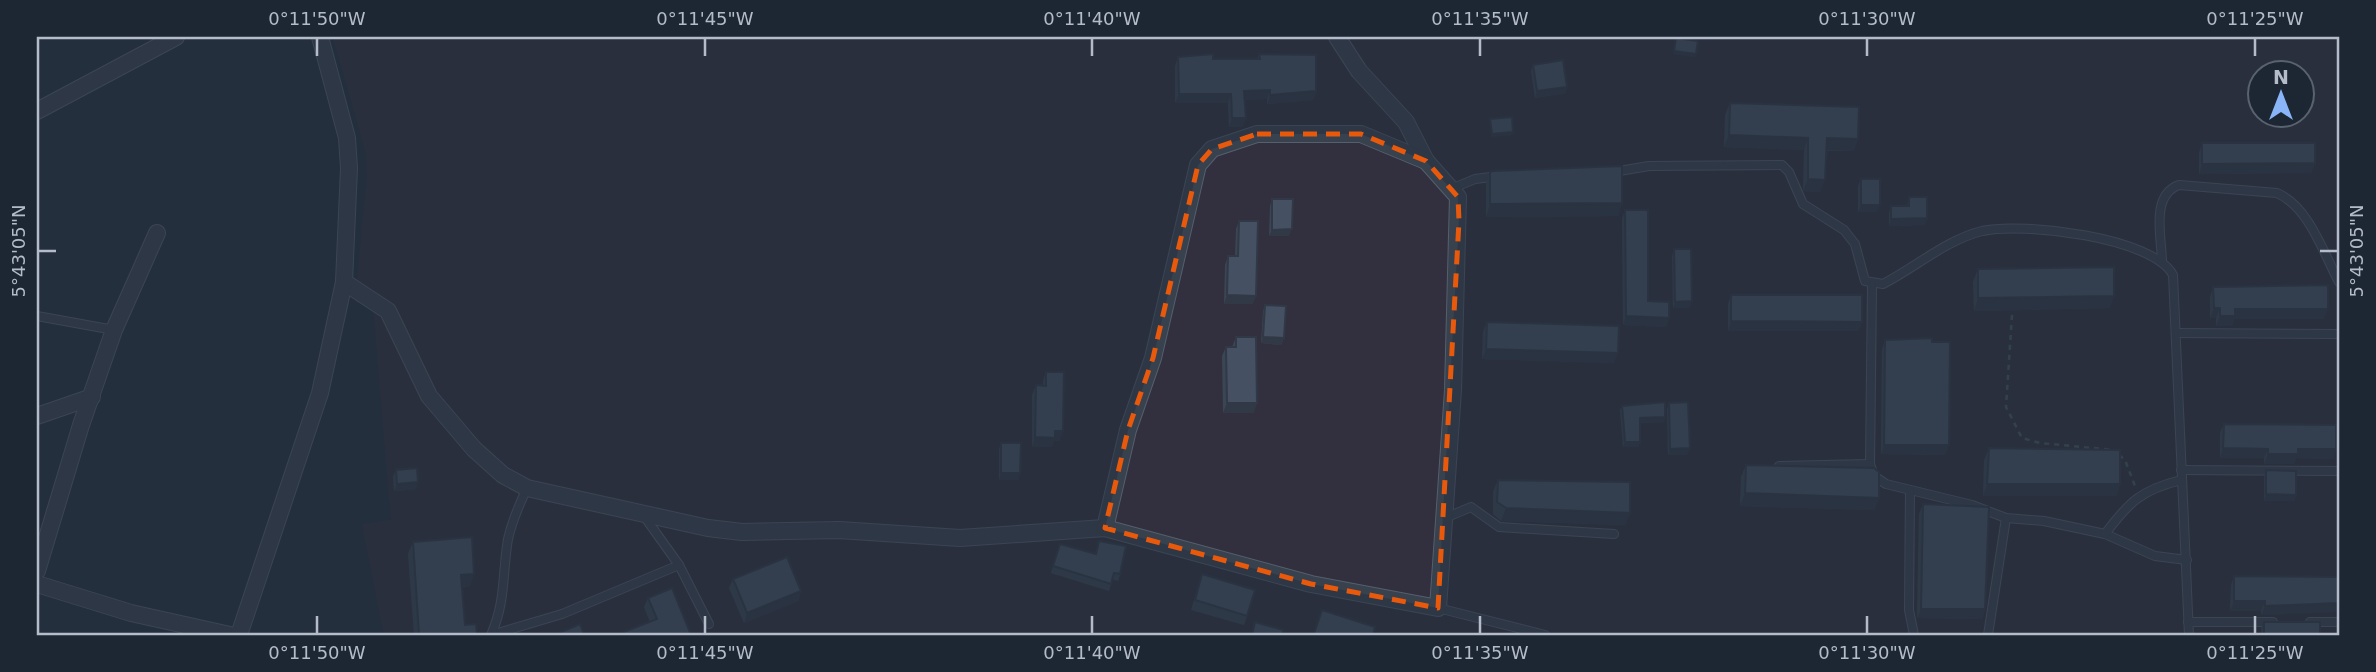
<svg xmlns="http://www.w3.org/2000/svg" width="2376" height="672" font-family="'DejaVu Sans',sans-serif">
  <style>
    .medical { fill: #32303f; fill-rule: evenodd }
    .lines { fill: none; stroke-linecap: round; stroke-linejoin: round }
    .service-casing { stroke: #565f6c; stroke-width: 10 }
    .minor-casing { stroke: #565f6c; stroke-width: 18 }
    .path { stroke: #44595c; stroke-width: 2.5; stroke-dasharray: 5 5; stroke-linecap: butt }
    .service { stroke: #38414e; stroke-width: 8 }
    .minor { stroke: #38414e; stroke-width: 16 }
    .wall { fill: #3b4654 }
    .shaded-wall { fill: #303945 }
    .building { fill: #455162; stroke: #303945; stroke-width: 2 }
    .marked { fill: none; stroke: #e8590c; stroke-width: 5; stroke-dasharray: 14 9; stroke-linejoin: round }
    .ticks { fill: none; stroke: #b4bcc9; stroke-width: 2.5 }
    .neatline { fill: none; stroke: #b4bcc9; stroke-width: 2.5 }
    .ticks-label { font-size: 18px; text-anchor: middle; fill: #b4bcc9 }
  </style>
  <rect width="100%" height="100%" fill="#242f3e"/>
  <path class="medical" d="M333 37H2339V635H384L362 524 391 520 373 306 355 302 367 178 366 153ZM2260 74H2302V116H2260Z"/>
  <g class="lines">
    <g class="service-casing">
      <g id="service">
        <path d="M1613 172 1649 166 1782 165 1789 172 1803 204 1844 230 1855 244 1865 281 1883 284C1916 267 1946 240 1982 231 2023 222 2153 237 2173 275L2189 635"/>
        <polyline points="1451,189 1475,179 1499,176"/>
        <path d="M2162 260C2161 235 2151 195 2179 185L2277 193C2309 207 2323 252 2339 282"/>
        <polyline points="1872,285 1870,464 1874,476 1886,484 1972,505 2006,518 2044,521 2105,534 2155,556 2187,560"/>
        <polyline points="37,316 114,330"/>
        <polyline points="2176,333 2339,334"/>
        <polyline points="1779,466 1870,464"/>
        <polyline points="2181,470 2339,471"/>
        <polyline points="1910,490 1909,610 1914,635"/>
        <polyline points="644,516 679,565 709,624"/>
        <polyline points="1445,518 1471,507 1499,527 1614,534"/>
        <path d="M2105 534C2129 502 2141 490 2181 480"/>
        <polyline points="1438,608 1545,635"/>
        <polyline points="2188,622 2273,622"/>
        <polyline points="2310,622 2339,622"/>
        <polyline points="491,635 562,614 679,565"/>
        <path d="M491 635C506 601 502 575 508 539 512 521 519 505 527 488"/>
        <polyline points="1988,635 2006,518"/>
      </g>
    </g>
    <g class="minor-casing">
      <g id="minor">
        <polyline points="37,111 176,37"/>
        <polyline points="344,282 388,311 429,396 474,449 503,475 527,488 708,528 742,532 839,530 960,538 1105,528 1311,584 1438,608 1453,390 1458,197 1426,161 1406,122 1359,71 1337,37"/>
        <polyline points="37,416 92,397"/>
        <polyline points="1105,528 1128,430 1153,358 1198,165 1212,149 1257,134 1361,134 1426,161"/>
        <polyline points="37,571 81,425 114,330 157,233"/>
        <polyline points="37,584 131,613 230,635"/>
        <polyline points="239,635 320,393 344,282 349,168 347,138 320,37"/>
      </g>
    </g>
    <g class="path">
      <polyline points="2012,315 2006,407 2022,438 2040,443 2114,450"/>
      <polyline points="2119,455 2125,460 2135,486"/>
    </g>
    <use href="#service" class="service"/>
    <use href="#minor" class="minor"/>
  </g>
  <g class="wall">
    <polygon points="1259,54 1316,91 1313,100 1267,104 1267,99 1245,100 1246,118 1242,127 1229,127 1228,103 1175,103 1175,66 1178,57 1213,59 1257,59"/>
    <polygon points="1533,65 1567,87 1565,93 1535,98 1531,71"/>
    <polygon points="1730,103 1854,151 1827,151 1820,192 1803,191 1804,150 1724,147 1725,115"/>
    <polygon points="2202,143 2315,163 2311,173 2199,174 2199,153"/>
    <polygon points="1490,172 1622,203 1618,216 1486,217 1486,184"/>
    <polygon points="1861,179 1877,212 1858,212 1858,186"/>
    <polygon points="1909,197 1925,225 1889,226 1889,213 1891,206 1907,206"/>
    <polygon points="1272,199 1289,236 1269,236 1270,206"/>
    <polygon points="1625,210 1648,301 1666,327 1623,325 1622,219"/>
    <polygon points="1239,221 1256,296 1252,304 1224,304 1225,265 1228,256 1235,256 1236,229"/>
    <polygon points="1674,249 1692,301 1689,308 1673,308 1672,256"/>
    <polygon points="1978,269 2110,308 1974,311 1973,282"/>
    <polygon points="2213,287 2324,319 2234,319 2232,326 2216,326 2216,318 2210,318 2210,297"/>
    <polygon points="1731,295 1862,322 1858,331 1728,331 1728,304"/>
    <polygon points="1265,305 1284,338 1281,345 1261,343 1263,311"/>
    <polygon points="1487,322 1614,363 1482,359 1483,332"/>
    <polygon points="1236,337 1254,413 1223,413 1222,356 1226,347 1232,347"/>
    <polygon points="1885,340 1945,455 1881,454 1882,350"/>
    <polygon points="1046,372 1063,431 1059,441 1054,440 1052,447 1032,447 1032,395 1036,385 1043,385 1043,381"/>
    <polygon points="1669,403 1687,455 1668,455 1667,409"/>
    <polygon points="1622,406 1665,417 1664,422 1640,423 1640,442 1638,447 1623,447 1620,410"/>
    <polygon points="2224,424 2336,449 2333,459 2296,458 2294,464 2264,464 2264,458 2220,458 2220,433"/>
    <polygon points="1001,443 1020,473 1018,480 999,480 999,449"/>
    <polygon points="1989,448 2120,484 2116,496 1983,496 1984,461"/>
    <polygon points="1746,465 1879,498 1874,510 1740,506 1741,477"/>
    <polygon points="396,470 416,489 394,491 393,477"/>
    <polygon points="2266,470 2296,495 2294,501 2264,501 2264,477"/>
    <polygon points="1498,480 1630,513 1625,525 1501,521 1493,514 1493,492"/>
    <polygon points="1923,504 1985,609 1982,619 1917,618 1919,514"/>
    <polygon points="1099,541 1120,574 1118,581 1112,579 1109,591 1051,573 1060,544 1095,554"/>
    <polygon points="413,542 470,586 462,587 465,625 477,635 414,635 408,554"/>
    <polygon points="1202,574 1247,616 1244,625 1191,610"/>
    <polygon points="2234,576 2339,577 2261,615 2261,611 2230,611 2231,585"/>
    <polygon points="733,579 801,591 798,601 744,623 729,588"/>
    <polygon points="648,598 691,635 650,622 644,607"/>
    <polygon points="2264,622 2320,635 2262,635 2261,629"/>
  </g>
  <g class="shaded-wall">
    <polygon points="1674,51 1696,54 1695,57 1673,54"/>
    <polygon points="1567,87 1565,93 1535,98 1537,91"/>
    <polygon points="1270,90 1267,99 1241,100 1244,91"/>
    <polygon points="1316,91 1313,100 1267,104 1270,95"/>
    <polygon points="1179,94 1231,94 1228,103 1175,103"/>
    <polygon points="1232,118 1246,118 1242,127 1229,127"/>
    <polygon points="1513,132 1512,135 1491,137 1492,134"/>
    <polygon points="1729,135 1808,138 1804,150 1724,147"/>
    <polygon points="1827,138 1858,139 1854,151 1823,150"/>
    <polygon points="2315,163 2311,173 2199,174 2202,164"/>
    <polygon points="1808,179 1825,180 1820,192 1803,191"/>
    <polygon points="1622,203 1618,216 1486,217 1490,204"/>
    <polygon points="1861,205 1880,205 1877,212 1858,212"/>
    <polygon points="1927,218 1925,225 1889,226 1891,219"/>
    <polygon points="1292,229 1289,236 1269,236 1272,230"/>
    <polygon points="1227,295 1256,296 1252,304 1224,304"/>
    <polygon points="2114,296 2110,308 1974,311 1978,298"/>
    <polygon points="1692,301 1689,308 1673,308 1675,302"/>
    <polygon points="2214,308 2220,308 2216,318 2210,318"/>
    <polygon points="2235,309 2328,309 2324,319 2234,319 2232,326 2216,326 2220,316"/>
    <polygon points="1626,316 1669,318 1666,327 1623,325"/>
    <polygon points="1731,321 1862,322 1858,331 1728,331"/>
    <polygon points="1263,337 1284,338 1281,345 1261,343"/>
    <polygon points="1486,349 1618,353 1614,363 1482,359"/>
    <polygon points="1227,403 1257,403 1254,413 1223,413"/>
    <polygon points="1665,417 1664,422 1638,423 1640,418"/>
    <polygon points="1055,431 1063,431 1059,441 1054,440 1052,447 1032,447 1035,437"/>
    <polygon points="1625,442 1640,442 1638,447 1623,447"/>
    <polygon points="1884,445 1949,445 1945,455 1881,454"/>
    <polygon points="1690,448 1687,455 1668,455 1670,449"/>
    <polygon points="2223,448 2268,449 2264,458 2220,458"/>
    <polygon points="2298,449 2336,449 2333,459 2296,458 2294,464 2264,464 2268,454"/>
    <polygon points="1001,473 1020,473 1018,480 999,480"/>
    <polygon points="418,482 416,489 394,491 397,484"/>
    <polygon points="1987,484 2120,484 2116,496 1983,496"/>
    <polygon points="1745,493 1879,498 1874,510 1740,506"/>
    <polygon points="2266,494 2296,495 2294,501 2264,501"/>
    <polygon points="1506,508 1630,513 1625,525 1501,521"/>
    <polygon points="474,574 470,586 456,587 461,575"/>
    <polygon points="801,591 798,601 744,623 747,613"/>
    <polygon points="2234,601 2265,601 2261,611 2230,611"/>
    <polygon points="2339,603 2339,612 2261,615 2265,606"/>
    <polygon points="1921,609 1985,609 1982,619 1917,618"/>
  </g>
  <g class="building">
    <polygon points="1676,38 1698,41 1696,54 1674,51"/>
    <polygon points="1213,54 1213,59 1260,59 1259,54 1316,55 1316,91 1270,95 1270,90 1244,91 1246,118 1232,118 1231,94 1179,94 1178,57"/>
    <polygon points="1563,60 1567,87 1537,91 1533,65"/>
    <polygon points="1730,103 1859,107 1858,139 1827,138 1825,180 1808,179 1808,138 1729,135"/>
    <polygon points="1512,117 1513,132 1492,134 1490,119"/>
    <polygon points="2202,143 2315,143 2315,163 2202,164"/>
    <polygon points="1622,166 1622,203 1490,204 1490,172 1493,171"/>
    <rect x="1861" y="179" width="19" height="26"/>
    <polygon points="1909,197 1927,197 1927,218 1891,219 1891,206 1909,206"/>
    <polygon points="1272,199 1293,199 1292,229 1272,230"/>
    <polygon points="1625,210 1648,210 1648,301 1669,302 1669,318 1626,316"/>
    <polygon points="1239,221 1258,221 1256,296 1227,295 1228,256 1238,256"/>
    <polygon points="1674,249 1691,249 1692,301 1675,302"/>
    <polygon points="2114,267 2114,296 1978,298 1978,269"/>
    <polygon points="2328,285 2328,309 2235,309 2235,316 2220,316 2220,308 2214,308 2213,287"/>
    <polygon points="1731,295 1862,295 1862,322 1731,321"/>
    <polygon points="1265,305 1286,306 1284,338 1263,337"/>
    <polygon points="1487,322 1619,326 1618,353 1486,349"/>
    <polygon points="1236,337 1256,337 1257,403 1227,403 1226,347 1236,347"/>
    <polygon points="1932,338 1932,342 1950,342 1949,445 1884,445 1885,340"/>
    <polygon points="1046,372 1064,372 1063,431 1055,431 1055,438 1035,437 1036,385 1046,386"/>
    <polygon points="1665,402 1665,417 1640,418 1640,442 1625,442 1622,406"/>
    <polygon points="1688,402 1690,448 1670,449 1669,403"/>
    <polygon points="2224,424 2336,425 2336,449 2298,449 2298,454 2268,454 2268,449 2223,448"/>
    <polygon points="1001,443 1021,443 1020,473 1001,473"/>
    <polygon points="1989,448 2120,450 2120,484 1987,484"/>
    <polygon points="1746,465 1874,468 1879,472 1879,498 1745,493"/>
    <polygon points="417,468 418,482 397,484 396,470"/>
    <polygon points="2266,470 2296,471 2296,495 2266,494"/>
    <polygon points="1498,480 1630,482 1630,513 1506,508 1497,502"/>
    <polygon points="1923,504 1989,507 1985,609 1921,609"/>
    <polygon points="472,537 474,574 461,575 465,625 476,624 477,635 419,635 413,542"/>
    <polygon points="1099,541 1126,546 1120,574 1114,573 1111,584 1053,566 1060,544 1096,554"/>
    <polygon points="787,557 801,591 747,613 733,579"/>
    <polygon points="1202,574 1255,590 1247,616 1195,600"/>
    <polygon points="2234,576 2339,577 2339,603 2265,606 2265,601 2234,601"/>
    <polygon points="672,588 691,635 616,635 657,619 648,598"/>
    <polygon points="1322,610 1375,627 1373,635 1319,635 1314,634"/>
    <polygon points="1255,622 1283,630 1282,635 1252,635"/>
    <rect x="2264" y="622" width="56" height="13"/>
    <polygon points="580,624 584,635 560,635 559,633"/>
  </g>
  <path d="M0 0H2376V672H0ZM1257 134H1361L1426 161 1458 197 1459 221 1438 608 1311 584 1105 528 1128 430 1153 358 1198 165 1212 149Z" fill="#242f3e" fill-opacity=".55" fill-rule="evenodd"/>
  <path class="marked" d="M1257 134H1361L1426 161 1458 197 1459 221 1438 608 1311 584 1105 528 1128 430 1153 358 1198 165 1212 149Z"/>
  <path class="ticks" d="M317 38V56M705 38V56M1092 38V56M1480 38V56M1867 38V56M2255 38V56M38 251H56M2320 251H2338M317 616V634M705 616V634M1092 616V634M1480 616V634M1867 616V634M2255 616V634"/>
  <rect width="2376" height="672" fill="none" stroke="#1d2633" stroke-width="77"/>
  <g transform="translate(2281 94)"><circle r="33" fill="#1d2633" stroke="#59626f" stroke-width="2"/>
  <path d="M0-5L12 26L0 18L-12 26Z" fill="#8ab4f8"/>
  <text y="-10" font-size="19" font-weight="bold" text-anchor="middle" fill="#b4bcc9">N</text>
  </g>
  <rect x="38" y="38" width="2300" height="596" class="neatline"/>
  <g class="ticks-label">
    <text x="317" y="25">0°11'50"W</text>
    <text x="705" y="25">0°11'45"W</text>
    <text x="1092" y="25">0°11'40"W</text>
    <text x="1480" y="25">0°11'35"W</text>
    <text x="1867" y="25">0°11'30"W</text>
    <text x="2255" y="25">0°11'25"W</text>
    <text transform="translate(19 251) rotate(-90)" y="6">5°43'05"N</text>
    <text transform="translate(2357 251) rotate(-90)" y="6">5°43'05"N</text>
    <text x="317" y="659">0°11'50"W</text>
    <text x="705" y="659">0°11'45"W</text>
    <text x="1092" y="659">0°11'40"W</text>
    <text x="1480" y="659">0°11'35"W</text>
    <text x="1867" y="659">0°11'30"W</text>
    <text x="2255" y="659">0°11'25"W</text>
  </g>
</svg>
